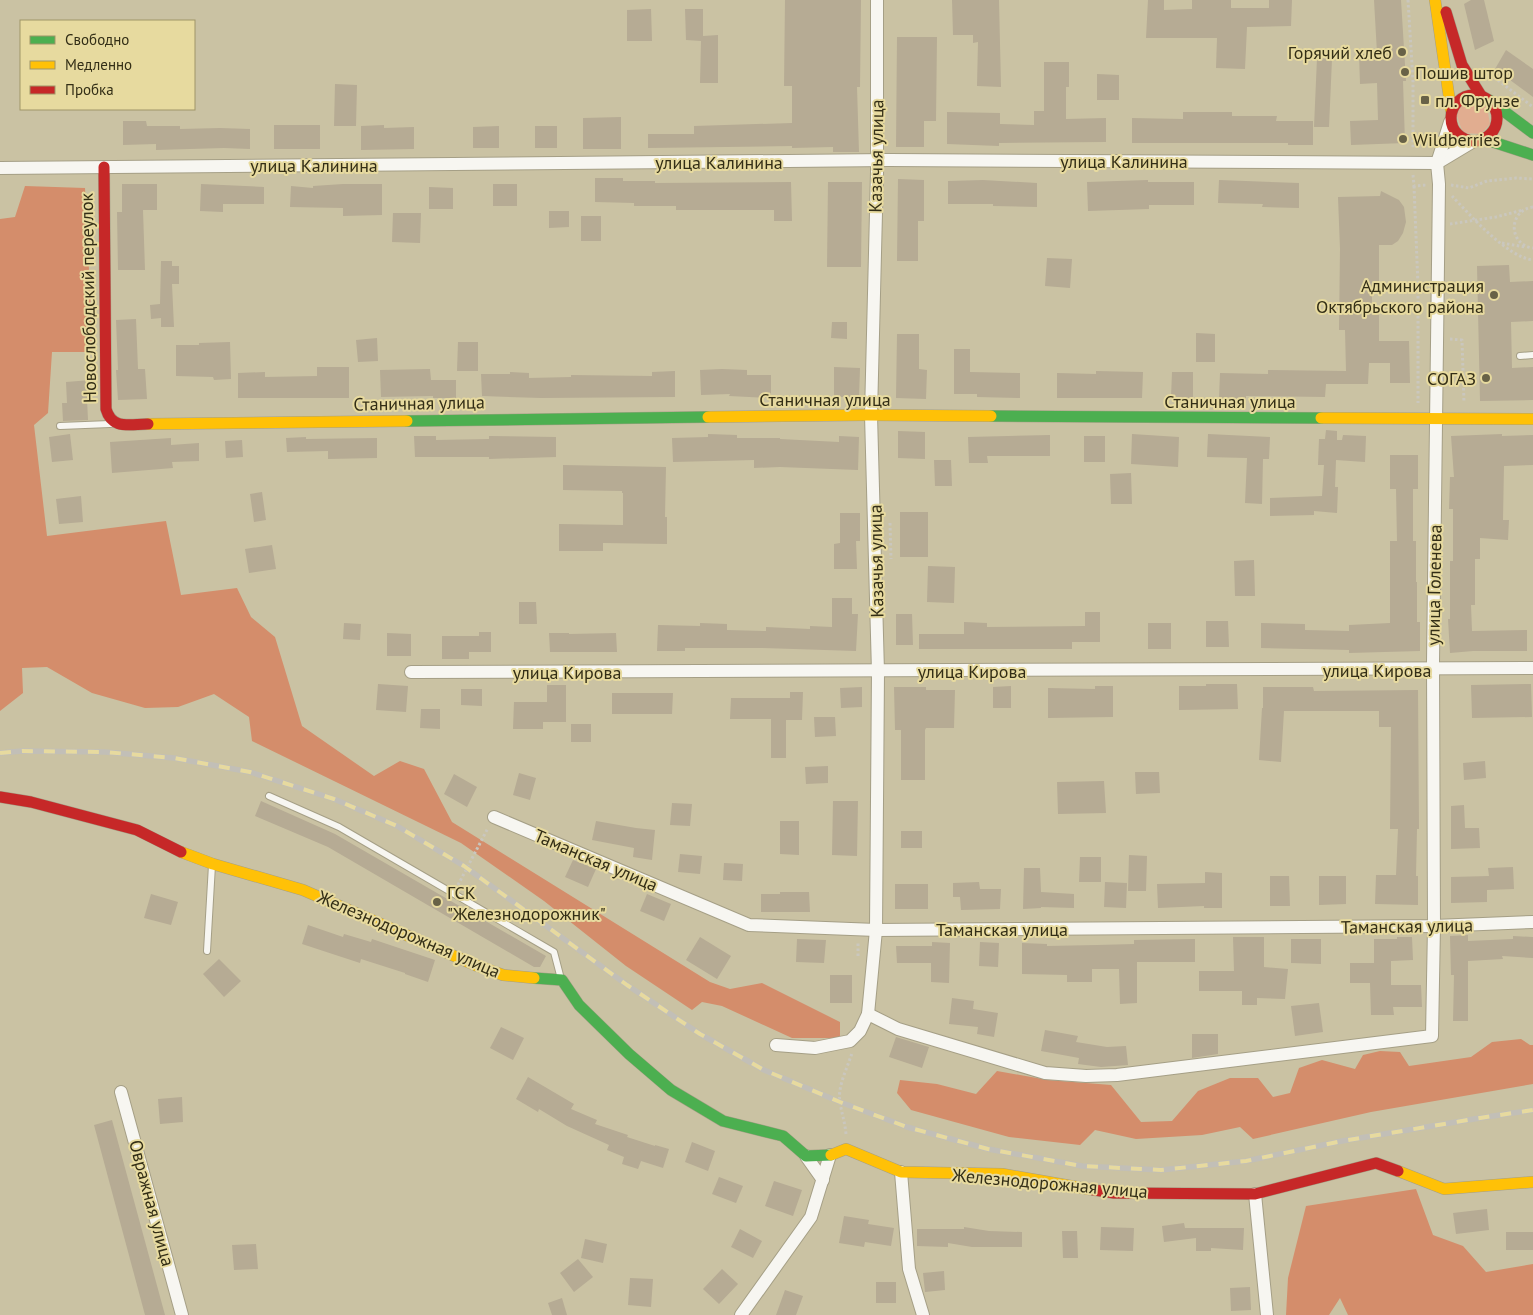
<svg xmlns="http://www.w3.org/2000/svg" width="1533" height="1315" font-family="'PT Sans',sans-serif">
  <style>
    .green { fill: #e1ad90 }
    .forest { fill: #d48d6b }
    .building { fill: #b6ab94 }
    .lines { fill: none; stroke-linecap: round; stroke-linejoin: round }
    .lane-casing { stroke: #a59f86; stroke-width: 8 }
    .street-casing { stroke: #a59f86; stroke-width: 14 }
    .fast-casing { stroke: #a59f86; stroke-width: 12 }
    .slow-casing { stroke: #a59f86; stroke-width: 12 }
    .jam-casing { stroke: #a59f86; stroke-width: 12 }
    .path { stroke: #cac7be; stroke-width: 3; stroke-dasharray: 2.5 2.5; stroke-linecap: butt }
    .lane { stroke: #f7f6f1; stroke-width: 6 }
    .street { stroke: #f7f6f1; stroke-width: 12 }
    .fast { stroke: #4caf50; stroke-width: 11 }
    .slow { stroke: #ffc107; stroke-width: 11 }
    .jam { stroke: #c62828; stroke-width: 11 }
    .rail-casing { stroke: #c2bfb7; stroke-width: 5.5 }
    .rail { stroke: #e7da9f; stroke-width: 4; stroke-dasharray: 11; stroke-linecap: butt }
    .poi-dot { fill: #686247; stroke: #e7da9f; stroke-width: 2 }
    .labels { text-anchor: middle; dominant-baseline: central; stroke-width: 4; stroke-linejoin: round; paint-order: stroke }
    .poi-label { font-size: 18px; fill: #332e16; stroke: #e7da9f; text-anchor: start }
    .street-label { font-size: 18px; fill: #332e16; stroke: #e7da9f }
  </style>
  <rect width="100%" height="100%" fill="#cac2a3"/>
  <polygon class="green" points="1472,101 1487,107 1490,124 1481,134 1463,133 1456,113 1460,107"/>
  <g class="forest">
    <polygon points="25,186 85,188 93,352 52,352 48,413 34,425 47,536 166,521 181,595 237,588 251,617 275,637 302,726 374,776 400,761 424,769 452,822 710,982 730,989 762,983 840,1022 840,1038 792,1038 722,1006 702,1002 692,1010 626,966 544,901 461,843 252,741 249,717 214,694 178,707 145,708 92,693 47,667 22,668 23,693 0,711 0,219 15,217"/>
    <polygon points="1521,1039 1530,1045 1533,1045 1533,1084 1371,1112 1253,1139 1240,1127 1202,1135 1136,1139 1095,1130 1080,1145 1009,1137 911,1110 897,1093 900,1080 937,1084 976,1094 997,1071 1048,1080 1111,1085 1141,1122 1172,1121 1198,1091 1230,1078 1258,1078 1273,1097 1290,1093 1299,1068 1322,1060 1355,1069 1363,1055 1380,1051 1400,1052 1409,1066 1471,1057 1492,1042"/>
    <polygon points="1416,1189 1433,1235 1463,1246 1486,1272 1533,1264 1533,1315 1348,1315 1340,1298 1329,1315 1286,1315 1288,1278 1306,1206"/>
  </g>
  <g class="building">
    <polygon points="785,0 861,0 860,87 857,87 859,152 833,152 833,147 792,148 792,146 648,148 648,134 694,134 694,126 792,123 792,86 784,86"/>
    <polygon points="952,0 999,0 1001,87 977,86 978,42 973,43 973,35 953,35"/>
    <polygon points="1148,0 1164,0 1164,10 1192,9 1192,0 1231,0 1231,8 1269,8 1269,0 1292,0 1291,26 1247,27 1245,69 1216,68 1217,38 1146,38"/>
    <polygon points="1374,0 1401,0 1406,81 1403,81 1405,143 1351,145 1350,121 1378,120 1377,83 1360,84 1359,54 1377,53"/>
    <polygon points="1471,0 1484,0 1494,41 1475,50 1464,4"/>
    <polygon points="651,9 652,41 627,41 627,10"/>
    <polygon points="685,9 703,9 703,36 718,35 718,83 700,83 701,41 686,40"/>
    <polygon points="897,37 937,37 936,121 924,121 924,147 896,147"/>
    <polygon points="1506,50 1533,69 1533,97 1495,69"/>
    <polygon points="1317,58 1332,59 1329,127 1314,127"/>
    <polygon points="1044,62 1069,62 1069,87 1066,87 1066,119 1106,118 1106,142 999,143 999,146 947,144 947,112 1000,113 1000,124 1034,125 1034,111 1044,111"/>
    <polygon points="1097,74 1119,75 1119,100 1097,100"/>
    <polygon points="335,84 357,85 356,126 334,126"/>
    <polygon points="1183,112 1232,112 1232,116 1277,116 1276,121 1313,121 1313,145 1288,145 1288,143 1132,143 1132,118 1183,119"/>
    <polygon points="621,117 621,149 583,149 583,118"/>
    <polygon points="123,121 146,121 147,126 180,126 180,129 220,128 250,129 250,149 224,148 156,150 156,144 123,145"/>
    <rect x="274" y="125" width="46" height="24"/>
    <polygon points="384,125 384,128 414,127 414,149 361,150 361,126"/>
    <polygon points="499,126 499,148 473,148 473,127"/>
    <rect x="535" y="126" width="22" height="22"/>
    <polygon points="595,178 623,178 623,181 655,181 655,183 791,182 792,221 774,221 774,210 676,210 676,206 634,206 634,203 595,202"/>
    <polygon points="898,179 924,180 924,221 918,221 918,261 897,261"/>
    <polygon points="983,180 1037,183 1037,207 993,206 993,204 948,204 948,181"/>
    <polygon points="1148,180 1148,182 1194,182 1194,205 1149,205 1149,209 1088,211 1087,182"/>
    <polygon points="1219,180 1299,183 1299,208 1262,207 1263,204 1218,203"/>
    <polygon points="828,182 862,182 861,267 827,267"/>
    <polygon points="122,184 157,184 157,210 143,210 145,270 118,270 117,212 122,212"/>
    <polygon points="201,184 264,187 264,204 223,204 223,212 200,211"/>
    <polygon points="343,184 382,184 382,215 343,216 343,208 290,207 291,186 313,188 313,186"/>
    <rect x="493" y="184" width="24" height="22"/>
    <polygon points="429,187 453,188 453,209 429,209"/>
    <polygon points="1381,191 1399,200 1404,207 1406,222 1403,233 1398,241 1392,245 1379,245 1379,284 1372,285 1372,309 1379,309 1379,341 1409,341 1410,383 1390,383 1390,363 1369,363 1368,384 1326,384 1325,397 1246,396 1246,400 1219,399 1220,373 1268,374 1268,370 1346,371 1345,330 1339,330 1340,249 1338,197 1380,196"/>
    <polygon points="549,211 569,211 569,227 549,228"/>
    <polygon points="393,213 421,213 420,243 392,242"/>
    <rect x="581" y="216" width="20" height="25"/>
    <polygon points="1047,258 1072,259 1070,288 1045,286"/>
    <polygon points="161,261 172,261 172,266 179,266 179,284 172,284 174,327 161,327 161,318 151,319 150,305 160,304"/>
    <polygon points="1509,265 1510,282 1533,281 1533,321 1511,322 1512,368 1533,367 1533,400 1480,401 1477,266"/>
    <polygon points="136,319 138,369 145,369 147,399 118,400 116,370 118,370 116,320"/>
    <polygon points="832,322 847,322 847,339 831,338"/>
    <polygon points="1196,333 1215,334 1215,362 1196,362"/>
    <polygon points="897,334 919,334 919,369 927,370 926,399 896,398"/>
    <polygon points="377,338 378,361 358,362 356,340"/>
    <polygon points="230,342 231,379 214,380 213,377 176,376 176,345 199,345 199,343"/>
    <polygon points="458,342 478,342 478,371 457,371"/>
    <polygon points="954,349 970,349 970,372 1020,373 1020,398 977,397 977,394 954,394"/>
    <polygon points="317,367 349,367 349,398 238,398 238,373 265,372 265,377 317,376"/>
    <polygon points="834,367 860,368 859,397 834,397"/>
    <polygon points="430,369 431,380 456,380 456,398 433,398 433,396 381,397 380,370"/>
    <polygon points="722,369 747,370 747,375 771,375 771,398 729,396 730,394 701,395 700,370"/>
    <polygon points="675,371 675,397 541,398 482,396 481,374 510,374 510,372 529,373 529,378 571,377 571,375 652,376 652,372"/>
    <polygon points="1096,371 1143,372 1142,398 1057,398 1057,373 1096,374"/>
    <polygon points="1172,372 1193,372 1193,399 1171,398"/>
    <polygon points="91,380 92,399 87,399 88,420 63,421 62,403 67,403 66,382"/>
    <polygon points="1326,430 1337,431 1337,440 1342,440 1343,435 1366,436 1365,462 1336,460 1335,487 1338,487 1337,513 1314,511 1314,515 1270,516 1270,498 1322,496 1324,465 1318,465 1319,439 1325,439"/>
    <polygon points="898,431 925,432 925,459 898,458"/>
    <polygon points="70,434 73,460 52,462 49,437"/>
    <polygon points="708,434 737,435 737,438 780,438 780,439 839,442 839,436 859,437 858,470 780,467 754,468 754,460 673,462 672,438 708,437"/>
    <polygon points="1132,434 1179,437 1178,467 1131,464"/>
    <polygon points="1208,434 1270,437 1269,459 1263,459 1262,504 1245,503 1247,458 1207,457"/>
    <polygon points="1502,434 1502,436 1533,435 1533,465 1504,466 1503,520 1509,520 1508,540 1480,538 1480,559 1475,559 1475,605 1471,605 1472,631 1527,630 1527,651 1473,651 1450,653 1448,619 1450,619 1450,561 1453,561 1453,509 1449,509 1450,477 1454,477 1451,436"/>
    <polygon points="1050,435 1050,456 987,456 988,463 969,463 968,437"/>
    <polygon points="414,436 436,436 436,440 489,439 489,436 556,437 556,457 489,459 489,457 415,457"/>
    <rect x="1084" y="436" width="21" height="26"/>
    <polygon points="306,437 306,439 377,438 377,458 328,459 328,451 287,452 286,438"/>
    <polygon points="171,438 171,445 199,443 199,461 172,462 173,468 112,473 110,442"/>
    <polygon points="242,440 243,457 226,458 225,441"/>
    <polygon points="1390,455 1418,455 1418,489 1413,489 1413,541 1416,541 1416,582 1417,582 1417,622 1420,622 1420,651 1349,653 1349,650 1261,648 1261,623 1305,624 1305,630 1349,631 1349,625 1390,623 1390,541 1397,541 1396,489 1390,489"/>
    <polygon points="934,460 951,460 952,486 935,486"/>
    <polygon points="563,465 666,467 665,517 667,517 667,544 603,543 603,551 559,551 559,524 623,525 623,493 622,493 622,491 563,490"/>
    <polygon points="1131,473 1132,504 1111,504 1110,474"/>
    <polygon points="262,492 266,520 254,522 250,494"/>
    <polygon points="81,496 83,522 59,524 56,499"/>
    <rect x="900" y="512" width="28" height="45"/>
    <polygon points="840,513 860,513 860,541 856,541 857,569 834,569 834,544 840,543"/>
    <polygon points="272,545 276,569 249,573 245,549"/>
    <polygon points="1254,560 1255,596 1235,596 1234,561"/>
    <polygon points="928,566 955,567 954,603 927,602"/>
    <polygon points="832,598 852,598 852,614 858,614 856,651 763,648 685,648 685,651 657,651 658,625 700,626 700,623 727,624 727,630 766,631 766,627 810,629 810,626 832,627"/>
    <polygon points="519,602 536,602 537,624 519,624"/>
    <polygon points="1085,612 1100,612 1100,642 1072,642 1072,649 919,649 919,634 964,634 964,622 987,623 987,627 1085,626"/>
    <polygon points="896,614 912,614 913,645 896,645"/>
    <polygon points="1206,621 1228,621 1229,647 1206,647"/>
    <polygon points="344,623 361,624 360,640 343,639"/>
    <rect x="1148" y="623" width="23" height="26"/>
    <polygon points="479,632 491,632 491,652 469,652 469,659 442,659 442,636 479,636"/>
    <polygon points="387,633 411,634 411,656 387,656"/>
    <polygon points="549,633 569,633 569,634 616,633 617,652 550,652"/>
    <polygon points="378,684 408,686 406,712 376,710"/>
    <polygon points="1206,684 1237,684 1238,709 1179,710 1179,686 1206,686"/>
    <polygon points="1531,684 1532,717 1472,718 1471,685"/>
    <polygon points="547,685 566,685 566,722 543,722 543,729 513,729 514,702 547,702"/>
    <polygon points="1011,686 1011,708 993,708 993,687"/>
    <polygon points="1095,686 1113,686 1113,717 1048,718 1048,688 1095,689"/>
    <polygon points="862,687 862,707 841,708 840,688"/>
    <polygon points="894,687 926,687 926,690 955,690 954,728 926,728 925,730 925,780 901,780 901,730 895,730"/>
    <polygon points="1263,687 1313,687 1314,691 1418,690 1419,829 1417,829 1416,876 1418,876 1418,905 1375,904 1376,875 1396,875 1398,829 1390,829 1391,727 1379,727 1379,711 1284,711 1281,762 1259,760 1262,708 1263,708"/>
    <polygon points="461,689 482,689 482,706 461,705"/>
    <polygon points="790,692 803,692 802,720 786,720 786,758 771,758 771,719 730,719 731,698 790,698"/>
    <polygon points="612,693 673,693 672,714 612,714"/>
    <polygon points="421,709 440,709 440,729 420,728"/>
    <polygon points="814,717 835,717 836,736 815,737"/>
    <rect x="571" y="724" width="20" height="18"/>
    <polygon points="1485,761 1486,778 1464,780 1463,763"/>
    <polygon points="828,766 828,783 806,784 805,767"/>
    <polygon points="1135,772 1159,772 1160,793 1136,794"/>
    <polygon points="519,773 536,778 530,800 513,795"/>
    <polygon points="454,774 477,787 467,807 444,794"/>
    <polygon points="1104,781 1106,813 1058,814 1057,782"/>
    <polygon points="261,801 335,834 546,956 540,967 534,967 328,847 255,816"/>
    <polygon points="833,801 858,801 857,856 832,855"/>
    <polygon points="672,803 692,804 690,826 670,825"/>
    <polygon points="1464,805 1465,828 1479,828 1480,848 1451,849 1451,806"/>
    <polygon points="596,821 636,828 655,830 652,860 633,857 634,848 592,840"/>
    <polygon points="780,821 799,821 799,855 780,854"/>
    <rect x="901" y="831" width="21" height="17"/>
    <polygon points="680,854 702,856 700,874 678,872"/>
    <polygon points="1129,855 1147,856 1146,891 1128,891"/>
    <polygon points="1080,857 1101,857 1101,882 1079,882"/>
    <polygon points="573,860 596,869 588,887 565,877"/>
    <polygon points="724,863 743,864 742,881 723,880"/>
    <polygon points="1513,867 1514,889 1487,890 1487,902 1451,903 1451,877 1489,876 1488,868"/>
    <polygon points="1024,868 1040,868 1041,892 1074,894 1074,908 1041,907 1041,908 1023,909"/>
    <polygon points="1205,872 1222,873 1222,908 1204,908 1204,906 1158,908 1157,884 1205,883"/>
    <polygon points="1270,876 1289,876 1290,906 1270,906"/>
    <polygon points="1319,876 1346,876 1346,904 1319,905"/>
    <polygon points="979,882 980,889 1001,889 1000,909 961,910 960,897 953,897 953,883"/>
    <polygon points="1105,882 1127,883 1126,908 1104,907"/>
    <rect x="895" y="884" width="33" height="25"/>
    <polygon points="780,892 809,892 810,912 761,912 761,894 780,894"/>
    <polygon points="151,894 178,902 171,925 144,918"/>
    <polygon points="647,894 671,904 664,921 640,911"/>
    <polygon points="308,925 343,937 344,934 371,942 372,939 435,960 428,982 405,974 405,973 361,959 360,963 302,944"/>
    <polygon points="1468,935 1468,941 1513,939 1513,936 1533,937 1533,958 1502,956 1503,959 1468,961 1468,1021 1453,1021 1454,975 1451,975 1450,936"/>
    <polygon points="700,937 731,956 717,979 686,960"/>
    <polygon points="1233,937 1264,937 1264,967 1288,969 1285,999 1257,998 1257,1005 1242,1005 1242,991 1199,991 1199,971 1234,971"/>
    <polygon points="1397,937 1412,937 1413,960 1391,961 1391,985 1421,985 1422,1007 1393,1007 1394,1015 1371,1015 1370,983 1350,983 1350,963 1374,963 1374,939 1397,939"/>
    <polygon points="797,939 826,940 824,963 796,962"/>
    <polygon points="1195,939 1195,962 1137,962 1137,1003 1120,1004 1119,969 1092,969 1092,982 1067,982 1067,975 1022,974 1022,943 1047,944 1047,946 1097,945 1134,944 1134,940"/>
    <polygon points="1291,939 1321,939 1321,964 1291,963"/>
    <polygon points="932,942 950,943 949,983 931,982 931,963 897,963 896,946 932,946"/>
    <polygon points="980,942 999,943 998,967 979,966"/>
    <polygon points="219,959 241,981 224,997 203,974"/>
    <rect x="830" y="975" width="22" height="28"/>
    <polygon points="952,998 974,1001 973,1009 998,1013 994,1037 977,1034 978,1027 949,1024"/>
    <polygon points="1319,1003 1323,1032 1295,1036 1291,1006"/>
    <polygon points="501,1027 524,1038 513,1060 490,1048"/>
    <polygon points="1045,1030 1078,1036 1076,1042 1107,1047 1126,1046 1128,1065 1101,1067 1078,1064 1079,1058 1041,1051"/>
    <polygon points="1192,1034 1218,1034 1218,1054 1192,1058"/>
    <polygon points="896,1037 929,1047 922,1068 889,1057"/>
    <polygon points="528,1077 574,1104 571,1109 597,1120 595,1124 628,1135 627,1137 655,1146 655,1145 669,1149 663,1168 641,1161 638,1169 622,1164 624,1157 607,1150 609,1145 567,1126 539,1109 538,1112 516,1099"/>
    <polygon points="182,1097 183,1122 160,1124 158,1099"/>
    <polygon points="112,1120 165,1315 145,1315 94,1125"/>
    <polygon points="692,1142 715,1151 708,1171 685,1162"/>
    <polygon points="719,1177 743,1186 736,1203 712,1194"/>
    <polygon points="774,1181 802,1190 793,1216 765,1206"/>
    <polygon points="1487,1209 1489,1230 1456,1234 1453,1213"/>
    <polygon points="844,1216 869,1220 868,1224 894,1228 891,1246 865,1242 864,1247 839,1243"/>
    <polygon points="1184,1223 1185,1228 1244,1228 1243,1250 1211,1248 1211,1251 1196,1251 1196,1238 1164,1242 1162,1226"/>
    <polygon points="964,1227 989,1231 1022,1232 1022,1247 972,1247 948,1243 948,1247 917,1246 917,1229 964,1229"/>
    <polygon points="1101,1227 1134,1228 1133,1251 1100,1250"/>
    <polygon points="740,1229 762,1241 753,1258 731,1247"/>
    <polygon points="1062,1231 1077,1231 1078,1258 1063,1258"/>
    <rect x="1506" y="1232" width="27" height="18"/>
    <polygon points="585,1239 607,1244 603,1263 581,1258"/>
    <polygon points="256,1244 258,1269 234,1270 232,1245"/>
    <polygon points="578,1259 593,1277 574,1292 560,1273"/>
    <polygon points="722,1269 738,1284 719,1304 703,1289"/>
    <polygon points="944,1271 945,1290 925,1292 923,1273"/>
    <polygon points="630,1278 653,1279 651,1307 628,1305"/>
    <rect x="876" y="1282" width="20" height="21"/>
    <polygon points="1250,1287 1251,1310 1231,1311 1230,1288"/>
    <polygon points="785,1290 803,1296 796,1315 776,1315"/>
    <polygon points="562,1298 567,1315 552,1315 548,1303"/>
  </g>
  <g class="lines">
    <g class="lane-casing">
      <g id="lane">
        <polyline points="1520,356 1533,355"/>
        <polyline points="60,426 110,424"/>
        <polyline points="269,796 339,827 554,952 561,979"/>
        <polyline points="207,951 212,865"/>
      </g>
    </g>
    <g class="street-casing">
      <g id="street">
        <polyline points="1437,163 1472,142"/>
        <polyline points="0,168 889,160 1437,163"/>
        <polyline points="411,672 1533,668"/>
        <polyline points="494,817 749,925 876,930 1434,926 1533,922"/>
        <polyline points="868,1014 898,1029 1045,1073 1086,1076 1117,1075 1432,1036 1434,926 1433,663 1439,184 1437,163 1450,122"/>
        <polyline points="776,1045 815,1048 850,1041 860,1031 868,1014 876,930 878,672 871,415 877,172 877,0"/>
        <polyline points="121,1092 182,1315"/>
        <polyline points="806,1156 823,1180"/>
        <polyline points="901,1172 909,1269 923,1315"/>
        <polyline points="1255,1194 1267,1315"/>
        <polyline points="741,1315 811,1217 830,1155"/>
      </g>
    </g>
    <g class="fast-casing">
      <g id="fast">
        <polyline points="1489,100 1533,133"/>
        <polyline points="1484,139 1533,155"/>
        <polyline points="991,416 1321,418"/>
        <polyline points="407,421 708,417"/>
        <polyline points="534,978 562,980 579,1005 629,1054 671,1090 723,1121 783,1136 806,1156 831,1155"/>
      </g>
    </g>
    <g class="slow-casing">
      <g id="slow">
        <polyline points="1435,0 1451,110"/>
        <polyline points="708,417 867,415 991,416"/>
        <polyline points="1321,418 1533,419"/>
        <polyline points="148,424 407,421"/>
        <polyline points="181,852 213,864 303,890 475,965 503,975 534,978"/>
        <polyline points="831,1155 846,1149 901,1172 1002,1174 1088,1189"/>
        <polyline points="1398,1171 1444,1189 1533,1182"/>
      </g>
    </g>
    <g class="jam-casing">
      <g id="jam">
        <polyline points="1446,12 1462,65 1480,94"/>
        <circle cx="1474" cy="118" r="23"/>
        <path d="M104 167 106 409C112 430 129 424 148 424"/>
        <polyline points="0,797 31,802 137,830 181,852"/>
        <polyline points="1088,1189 1114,1193 1255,1194 1376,1163 1398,1171"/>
      </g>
    </g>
    <g class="path">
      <polyline points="1408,0 1413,81 1413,149"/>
      <polyline points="1482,68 1533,107"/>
      <polyline points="1413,175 1414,186 1427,185"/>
      <polyline points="1451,185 1469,188 1487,181 1516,178 1533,179"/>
      <polyline points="1414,186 1418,286 1418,403"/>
      <path d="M1452 196C1470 215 1507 257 1533 260"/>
      <path d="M1533 207C1508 210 1508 245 1533 248"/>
      <polyline points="1450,224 1496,217 1523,210"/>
      <polyline points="1502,243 1525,247"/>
      <polyline points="1450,339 1462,340 1464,403"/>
      <polyline points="890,523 891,559"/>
      <polyline points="458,885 488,828"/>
      <polyline points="858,956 858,943"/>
      <path d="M846 1134C845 1123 842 1114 840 1103 837 1087 847 1069 852 1053"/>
    </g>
    <use href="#lane" class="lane"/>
    <use href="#street" class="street"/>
    <use href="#fast" class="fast"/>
    <use href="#slow" class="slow"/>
    <use href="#jam" class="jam"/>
    <g class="rail-casing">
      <polyline id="rail" points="0,753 22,751 105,752 174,758 250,772 334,799 397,826 464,866 627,985 700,1034 764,1070 840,1102 907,1127 988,1149 1082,1166 1161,1170 1246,1161 1342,1141 1480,1118 1533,1110"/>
    </g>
    <use href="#rail" class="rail"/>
  </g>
  <g class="poi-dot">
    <circle cx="1402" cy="52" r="5"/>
    <circle cx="1405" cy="72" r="5"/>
    <rect x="1420" y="95" width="10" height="10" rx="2.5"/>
    <circle cx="1403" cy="139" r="5"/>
    <circle cx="1494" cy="295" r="5"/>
    <circle cx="1486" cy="378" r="5"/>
    <circle cx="437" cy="902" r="5"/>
  </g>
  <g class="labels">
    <g class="poi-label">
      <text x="1392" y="52" text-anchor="end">Горячий хлеб</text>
      <text x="1415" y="72">Пошив штор</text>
      <text x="1435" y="100">пл. Фрунзе</text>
      <text x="1413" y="139">Wildberries</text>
      <text x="1484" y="285" text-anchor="end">Администрация<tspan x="1484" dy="21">Октябрьского района</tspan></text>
      <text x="1476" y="378" text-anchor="end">СОГАЗ</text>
      <text x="447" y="892">ГСК<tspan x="447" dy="21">"Железнодорожник"</tspan></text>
    </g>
    <g class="street-label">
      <text transform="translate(876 156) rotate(-89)">Казачья улица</text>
      <text x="1124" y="161">улица Калинина</text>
      <text x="719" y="162">улица Калинина</text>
      <text x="314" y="165">улица Калинина</text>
      <text transform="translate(88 298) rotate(-91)">Новослободский переулок</text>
      <text x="825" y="399">Станичная улица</text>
      <text x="1230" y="401">Станичная улица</text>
      <text transform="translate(419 403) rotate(-1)">Станичная улица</text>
      <text transform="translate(876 561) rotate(-91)">Казачья улица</text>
      <text transform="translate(1434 585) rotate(-89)">улица Голенева</text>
      <text x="1377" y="670">улица Кирова</text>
      <text x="972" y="671">улица Кирова</text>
      <text x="567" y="672">улица Кирова</text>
      <text transform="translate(596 860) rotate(23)">Таманская улица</text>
      <text transform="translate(1407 926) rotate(-1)">Таманская улица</text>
      <text x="1002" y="929">Таманская улица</text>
      <text transform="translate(409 934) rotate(23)">Железнодорожная улица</text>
      <text transform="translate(1050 1183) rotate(5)">Железнодорожная улица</text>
      <text transform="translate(152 1203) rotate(75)">Овражная улица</text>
    </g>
  </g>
  <rect x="20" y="20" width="175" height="90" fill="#e7da9f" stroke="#9f9568"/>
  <rect x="30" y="36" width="25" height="8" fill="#4caf50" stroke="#9f9568"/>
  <text x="65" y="45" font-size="15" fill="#332e16">Свободно</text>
  <rect x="30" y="61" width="25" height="8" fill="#ffc107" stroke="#9f9568"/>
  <text x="65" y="70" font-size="15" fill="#332e16">Медленно</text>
  <rect x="30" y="86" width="25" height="8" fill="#c62828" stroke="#9f9568"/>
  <text x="65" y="95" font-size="15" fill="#332e16">Пробка</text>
</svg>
